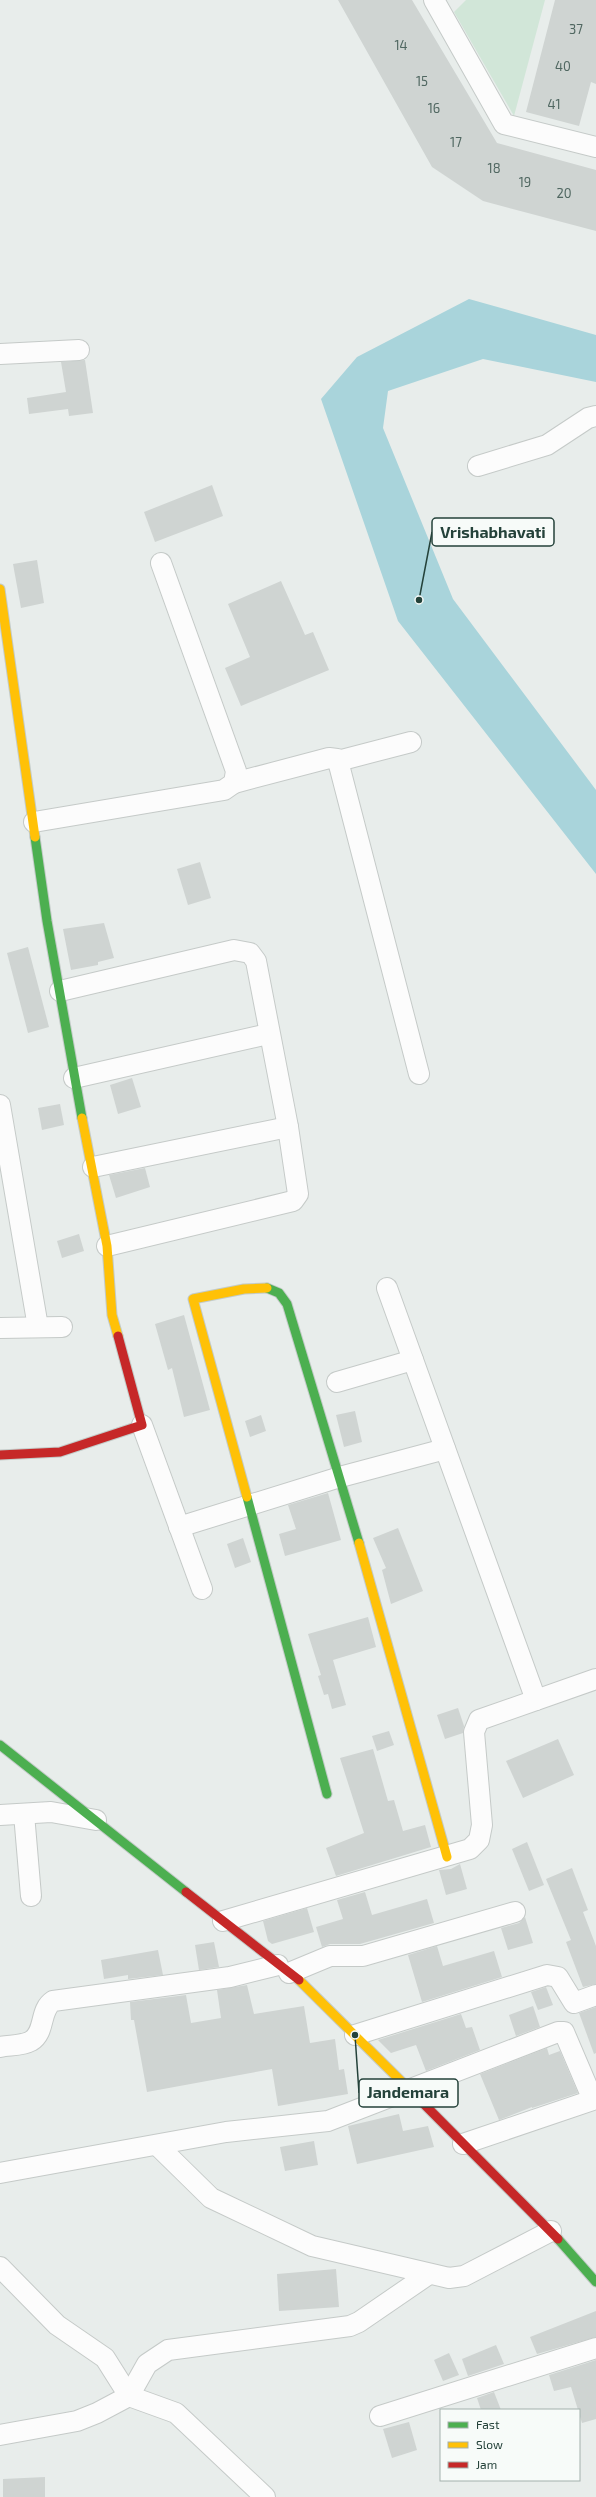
<svg xmlns="http://www.w3.org/2000/svg" width="596" height="2497" font-family="'Exo 2',sans-serif">
  <style>
    .green { fill: #d1e6d8 }
    .water { fill: #a9d4db }
    .building { fill: #cfd4d2 }
    .lines { fill: none; stroke-linecap: round; stroke-linejoin: round }
    .street-casing { stroke: #c5cac8; stroke-width: 22 }
    .fast-casing { stroke: #c3cbc8; stroke-width: 11 }
    .slow-casing { stroke: #c3cbc8; stroke-width: 11 }
    .jam-casing { stroke: #c3cbc8; stroke-width: 11 }
    .street { stroke: #fcfcfc; stroke-width: 20 }
    .fast { stroke: #4caf50; stroke-width: 9 }
    .slow { stroke: #ffc107; stroke-width: 9 }
    .jam { stroke: #c62828; stroke-width: 9 }
    .labels { text-anchor: middle; dominant-baseline: central; stroke-width: 3.5; stroke-linejoin: round; paint-order: stroke }
    .number-label { font-size: 13px; fill: #506761 }
    .leader { fill: none; stroke: #24423a; stroke-width: 1.5 }
    .callout-dot { fill: #24423a; stroke: #f7fbf9; stroke-width: 1.5 }
    .callout { fill: #f7fbf9; stroke: #24423a; stroke-width: 1.5 }
    .callout-label { font-size: 16px; text-anchor: middle; font-weight: bold; fill: #24423a }
  </style>
  <rect width="100%" height="100%" fill="#e8edeb"/>
  <polygon class="green" points="466,0 545,0 514,116 454,12"/>
  <polygon class="water" points="469,299 596,335 596,382 483,359 388,391 383,428 453,599 596,790 596,874 398,621 321,399 357,357"/>
  <g class="building">
    <polygon points="338,0 412,0 497,143 596,170 596,231 483,201 432,167"/>
    <polygon points="555,0 596,0 596,84 591,82 579,126 526,112"/>
    <polygon points="85,360 93,413 69,416 68,409 29,414 27,398 66,392 61,362"/>
    <polygon points="212,485 223,516 155,542 144,512"/>
    <polygon points="37,560 44,603 21,608 13,564"/>
    <polygon points="281,581 305,635 313,632 329,670 241,706 225,668 250,657 228,604"/>
    <polygon points="200,862 211,898 188,905 177,869"/>
    <polygon points="104,923 114,958 98,962 98,965 71,970 63,929"/>
    <polygon points="28,947 49,1027 28,1033 7,953"/>
    <polygon points="132,1078 141,1107 118,1114 110,1085"/>
    <polygon points="60,1104 64,1125 42,1130 38,1108"/>
    <polygon points="145,1168 150,1187 116,1198 109,1175"/>
    <polygon points="79,1234 84,1251 62,1258 57,1241"/>
    <polygon points="184,1315 210,1410 184,1417 172,1368 168,1370 155,1324"/>
    <polygon points="355,1411 362,1442 344,1447 336,1415"/>
    <polygon points="261,1415 266,1431 250,1437 245,1421"/>
    <polygon points="328,1493 341,1540 285,1556 279,1534 296,1529 288,1505"/>
    <polygon points="398,1528 423,1591 391,1604 382,1570 386,1568 373,1538"/>
    <polygon points="243,1538 251,1562 235,1568 227,1544"/>
    <polygon points="368,1617 376,1647 333,1660 346,1705 332,1709 328,1694 324,1695 318,1676 321,1675 308,1634"/>
    <polygon points="458,1708 464,1726 463,1733 445,1739 437,1715"/>
    <polygon points="389,1731 394,1745 377,1751 372,1736"/>
    <polygon points="558,1739 574,1775 523,1798 506,1761"/>
    <polygon points="373,1749 388,1801 394,1800 403,1831 425,1825 431,1847 336,1876 326,1848 364,1833 340,1758"/>
    <polygon points="527,1842 544,1885 529,1891 512,1849"/>
    <polygon points="460,1864 467,1889 446,1895 439,1870 451,1869"/>
    <polygon points="572,1868 588,1910 583,1912 596,1946 596,1984 583,1987 566,1942 571,1940 546,1879"/>
    <polygon points="365,1892 372,1915 427,1899 434,1923 360,1944 330,1944 322,1947 316,1927 343,1919 337,1900"/>
    <polygon points="307,1908 314,1932 272,1944 268,1941 263,1921"/>
    <polygon points="525,1917 533,1943 508,1950 501,1928 519,1923"/>
    <polygon points="214,1942 219,1967 199,1970 195,1945"/>
    <polygon points="437,1946 443,1966 494,1951 502,1977 422,2002 408,1955"/>
    <polygon points="158,1950 163,1975 128,1979 128,1975 104,1979 101,1960"/>
    <polygon points="247,1985 254,2014 304,2006 310,2043 335,2039 339,2070 344,2069 348,2094 278,2106 272,2069 147,2092 134,2020 131,2020 130,2002 186,1995 191,2023 221,2018 217,1990"/>
    <polygon points="546,1987 553,2005 538,2010 531,1992"/>
    <polygon points="533,2006 540,2027 516,2036 509,2015"/>
    <polygon points="596,2007 596,2053 594,2054 579,2013"/>
    <polygon points="461,2014 466,2028 472,2027 480,2050 426,2071 416,2045 391,2053 378,2040"/>
    <polygon points="547,2048 549,2055 560,2051 578,2093 532,2108 532,2107 499,2120 480,2074"/>
    <polygon points="399,2114 403,2131 428,2126 434,2147 357,2164 348,2126"/>
    <polygon points="314,2141 318,2165 285,2171 280,2147"/>
    <polygon points="336,2269 339,2307 279,2311 277,2274"/>
    <polygon points="596,2311 596,2337 537,2354 530,2337"/>
    <polygon points="496,2345 504,2364 468,2376 462,2359"/>
    <polygon points="449,2353 459,2375 443,2381 434,2360"/>
    <polygon points="596,2360 596,2419 582,2423 571,2387 554,2391 549,2375"/>
    <polygon points="494,2392 501,2410 481,2410 477,2398"/>
    <polygon points="409,2422 417,2450 392,2458 383,2429"/>
    <polygon points="45,2477 45,2497 3,2497 3,2479"/>
  </g>
  <g class="lines">
    <g class="street-casing">
      <g id="street">
        <polyline points="434,0 504,124 596,147"/>
        <polyline points="0,354 79,350"/>
        <polyline points="478,466 547,445 588,418 596,416"/>
        <polyline points="338,761 411,742"/>
        <polyline points="234,783 329,758 337,759 338,761 419,1074"/>
        <polyline points="34,822 224,790 234,783 236,771 161,563"/>
        <polyline points="60,991 234,950 250,953 256,961 288,1127 298,1194 293,1201 107,1246"/>
        <polyline points="74,1078 268,1034"/>
        <polyline points="0,1105 38,1327"/>
        <polyline points="93,1167 288,1127"/>
        <polyline points="387,1288 536,1700"/>
        <polyline points="0,1328 62,1327"/>
        <polyline points="337,1382 413,1360"/>
        <polyline points="142,1425 202,1589"/>
        <polyline points="179,1527 340,1477 445,1449"/>
        <polyline points="24,1814 31,1896"/>
        <polyline points="0,1815 51,1812 96,1820"/>
        <polyline points="223,1921 470,1849 479,1840 482,1825 474,1732 479,1720 596,1679"/>
        <polyline points="289,1973 330,1956 363,1956 515,1912"/>
        <polyline points="355,2035 547,1975 558,1977 574,2003 596,1995"/>
        <path d="M0 2047C10 2045 22 2046 31 2041 46 2032 39 2010 53 2001L230 1977 278 1965"/>
        <polyline points="157,2145 211,2198 312,2246 449,2278 464,2276 551,2231"/>
        <polyline points="0,2173 226,2132 328,2121 558,2032 564,2032 593,2100 463,2144"/>
        <polyline points="0,2267 57,2325 105,2358 129,2396 176,2413 265,2497"/>
        <polyline points="380,2416 596,2348"/>
        <polyline points="0,2435 77,2421 97,2413 129,2396 147,2364 168,2350 350,2326 359,2322 429,2274"/>
      </g>
    </g>
    <g class="fast-casing">
      <g id="fast">
        <polyline points="35,837 47,921 82,1118"/>
        <polyline points="267,1288 279,1293 287,1304 359,1543"/>
        <polyline points="247,1497 327,1794"/>
        <polyline points="0,1745 186,1892"/>
        <polyline points="558,2239 596,2282"/>
      </g>
    </g>
    <g class="slow-casing">
      <g id="slow">
        <polyline points="0,589 35,837"/>
        <polyline points="82,1118 107,1246 112,1315 118,1336"/>
        <polyline points="247,1497 193,1299 244,1289 267,1288"/>
        <polyline points="359,1543 447,1857"/>
        <polyline points="299,1980 410,2090"/>
      </g>
    </g>
    <g class="jam-casing">
      <g id="jam">
        <polyline points="0,1455 60,1452 142,1425 118,1336"/>
        <polyline points="186,1892 299,1980"/>
        <polyline points="410,2090 558,2239"/>
      </g>
    </g>
    <use href="#street" class="street"/>
    <use href="#fast" class="fast"/>
    <use href="#slow" class="slow"/>
    <use href="#jam" class="jam"/>
  </g>
  <g class="labels">
    <g class="number-label">
      <text x="576" y="29">37</text>
      <text x="401" y="45">14</text>
      <text x="563" y="66">40</text>
      <text x="422" y="81">15</text>
      <text x="554" y="104">41</text>
      <text x="434" y="108">16</text>
      <text x="456" y="142">17</text>
      <text x="494" y="168">18</text>
      <text x="525" y="182">19</text>
      <text x="564" y="193">20</text>
    </g>
  </g>
  <path class="leader" d="M419 600L432 532M355 2035L359 2093"/>
  <g class="callout-dot">
    <circle cx="419" cy="600" r="4"/>
    <circle cx="355" cy="2035" r="4"/>
  </g>
  <g class="callout">
    <rect x="432" y="518" width="122" height="28" rx="4"/>
    <rect x="359" y="2079" width="99" height="28" rx="4"/>
  </g>
  <g class="callout-label">
    <text x="493" y="538">Vrishabhavati</text>
    <text x="408" y="2098">Jandemara</text>
  </g>
  <rect x="440" y="2409" width="140" height="72" fill="#f7fbf9" stroke="#a3b1ad"/>
  <rect x="448" y="2422" width="20" height="6" fill="#4caf50" stroke="#a3b1ad"/>
  <text x="476" y="2429" font-size="12" fill="#24423a">Fast</text>
  <rect x="448" y="2442" width="20" height="6" fill="#ffc107" stroke="#a3b1ad"/>
  <text x="476" y="2449" font-size="12" fill="#24423a">Slow</text>
  <rect x="448" y="2462" width="20" height="6" fill="#c62828" stroke="#a3b1ad"/>
  <text x="476" y="2469" font-size="12" fill="#24423a">Jam</text>
</svg>
